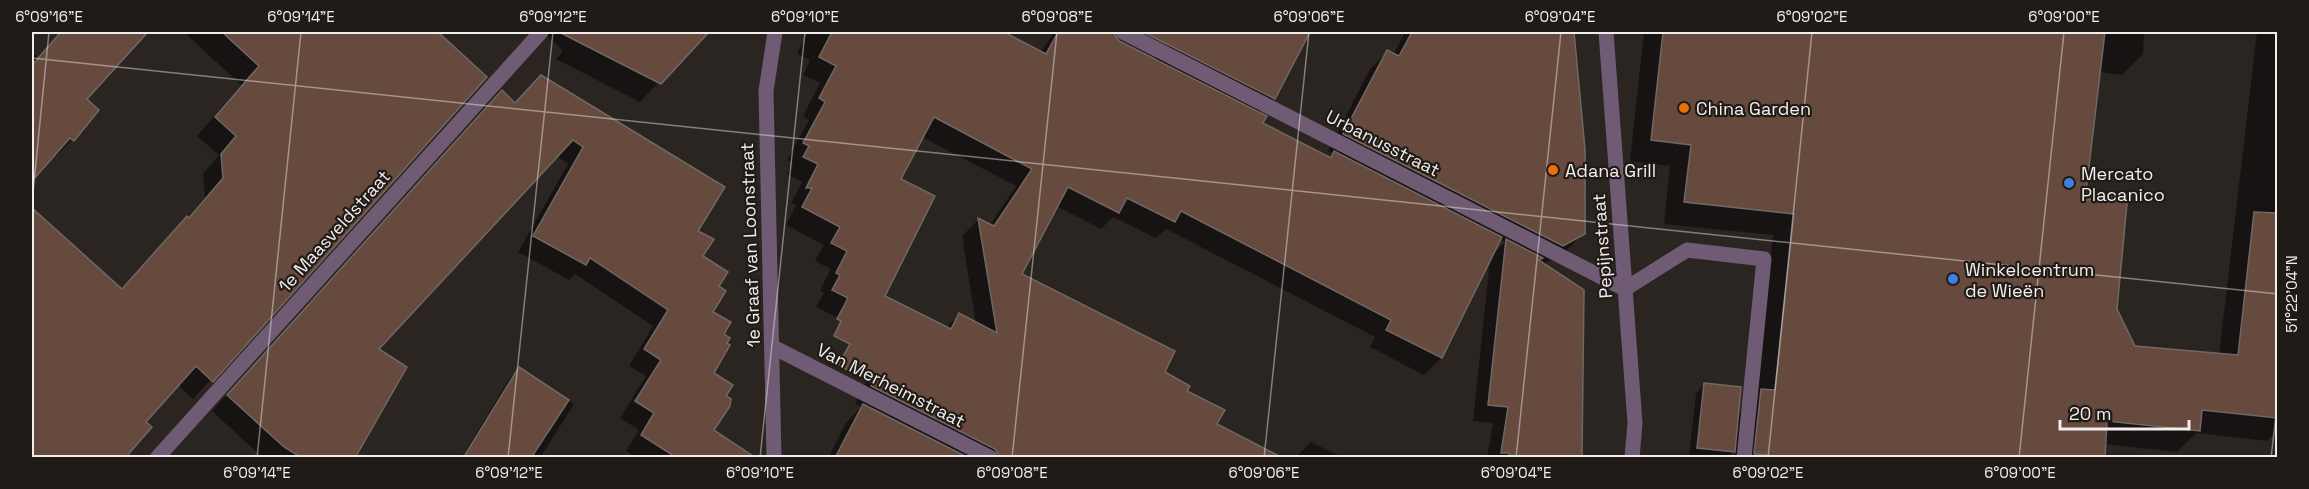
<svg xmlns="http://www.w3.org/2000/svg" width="2309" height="489" font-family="'Space Grotesk',sans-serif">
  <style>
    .shadow { fill: #0007; fill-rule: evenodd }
    .building { fill: #664a3e; stroke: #706865; stroke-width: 1.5; fill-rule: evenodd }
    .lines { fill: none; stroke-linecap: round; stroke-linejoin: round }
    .minor { stroke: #6f5b74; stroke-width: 15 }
    .ticks { fill: none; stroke: #f2eeec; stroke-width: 1.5; stroke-opacity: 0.45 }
    .food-dot { fill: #e8710a; stroke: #211b18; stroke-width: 2 }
    .shop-dot { fill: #3f7fe0; stroke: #211b18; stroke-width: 2 }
    .labels { text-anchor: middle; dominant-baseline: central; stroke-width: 4.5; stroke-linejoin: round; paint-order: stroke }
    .poi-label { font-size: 18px; fill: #f2eeec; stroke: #211b18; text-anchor: start }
    .street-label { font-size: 18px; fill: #f2eeec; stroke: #211b18 }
    .neatline { fill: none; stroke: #f2eeec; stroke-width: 2 }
    .ticks-label { font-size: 15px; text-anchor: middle; fill: #f2eeec }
  </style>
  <rect width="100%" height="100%" fill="#2b2522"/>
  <g class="shadow">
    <polygon points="61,32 116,32 133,46 85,100 97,111 72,140 56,156 54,154 32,177 32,51 38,58"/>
    <polygon points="190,32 420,32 425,37 431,32 436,32 485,77 193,399 177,384 143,422 123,458 32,458 32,210 121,290 188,219 205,198 203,174 219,155 197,136 241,85 187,35"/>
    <polygon points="543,32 704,32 706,33 640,102 556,59 563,51"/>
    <path d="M808 32H1001L1040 52 1055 32H1078L1149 67 1176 32H1309L1274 98 1258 114 1261 123 1329 159 1334 154 1328 151 1370 69 1387 52 1393 55 1405 32H1573L1583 149V233L1566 251 1543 264 1581 458H1487L1493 423 1473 421 1490 260 1441 358 1424 375 1370 347 1375 337 1166 229 1156 238 1113 217 1101 229 1056 206 1020 274 1163 373 1185 392 1215 424 1280 458H828L846 423 861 407 855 404 893 328H946L959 315 976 324 962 236 978 220 990 225 1016 186 922 137 899 180 858 328 816 307 824 293 820 290 831 269 815 261 824 245 786 225 796 205 791 204 802 182 787 174 793 163 787 160 809 120 803 116 820 83 803 75 810 60 797 54ZM1500 239 1505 242 1493 254Z"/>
    <polygon points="1644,32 2144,32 2143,54 2122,75 2099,72 2083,201 2115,309 2134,347 2219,355 2257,32 2278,32 2278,430 2267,441 2196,433 2177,452 2104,444 2103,458 1735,458 1736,448 1727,458 1689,456 1696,393 1705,384 1737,414 1756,396 1773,235 1664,224 1670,166 1630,161"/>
    <polygon points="525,93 696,232 701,257 717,287 711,312 722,334 712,373 724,396 712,431 729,458 637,458 626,451 639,430 620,418 646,376 629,366 653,326 575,274 569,280 518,252 568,164 557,156 377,349 353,458 263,458 212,411 486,108 515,104"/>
    <polygon points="519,369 574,404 540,458 461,458 510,378"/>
    <polygon points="1311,442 1343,458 1295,458"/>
  </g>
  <g class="building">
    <polygon points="61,32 148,32 87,99 99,110 74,141 70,138 32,181 32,65"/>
    <polygon points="222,32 438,32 487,77 213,382 196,366 146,422 152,427 125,458 32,458 32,208 122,289 187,216 189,218 223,178 221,154 236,136 215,117 259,66"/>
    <polygon points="559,32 709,32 661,84"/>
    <path d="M832 32H1004L1046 54 1058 32H1113L1119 41 1267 116 1263 123 1331 158 1334 151 1502 237 1442 358 1386 330 1391 320 1181 211 1175 222 1127 198 1119 213 1068 187 1022 274 1175 351 1165 372 1190 386 1187 391 1225 410 1217 424 1283 458H1001L995 449 871 386 873 383 838 365 850 344 834 336 841 321 837 319 848 298 832 290 840 275 836 273 847 251 831 243 840 227 802 207 812 188H806L818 164 803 157 809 146 803 143 825 102 819 98 836 66 819 57ZM934 117 1032 169 994 226 978 218 997 333 959 313 951 329 885 296 935 196 901 179Z"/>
    <polygon points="1143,32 1310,32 1275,99"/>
    <polygon points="1412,32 1574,32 1585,149 1585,234 1563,246 1343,134 1387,50 1399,56"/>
    <polygon points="1663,32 2105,32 2085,200 2128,193 2117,309 2135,346 2238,355 2254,212 2277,213 2277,418 2202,410 2200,431 2107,421 2105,458 1768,458 1768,455 1754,454 1761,389 1775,390 1794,214 1684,202 1691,145 1651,140"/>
    <polygon points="541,75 725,187 698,231 714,239 703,256 728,272 719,286 726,291 713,312 731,322 724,334 730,338 727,343 730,345 714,373 733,385 726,396 731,399 730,406 714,430 756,458 677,458 641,435 654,413 635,401 661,360 644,349 668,310 590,258 586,265 533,236 583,147 573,140 379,349 407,367 355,458 302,458 284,447 227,395 502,90 515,103"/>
    <polygon points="1506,239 1543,258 1539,260 1584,290 1582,458 1509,458 1509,453 1501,453 1508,407 1488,405"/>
    <polygon points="519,367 569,400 531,458 463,458"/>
    <polygon points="1704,383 1741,387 1735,452 1697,448"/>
    <polygon points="863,404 969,458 835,458"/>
  </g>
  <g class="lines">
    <g class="minor">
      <polyline points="1123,32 1625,289"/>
      <polyline points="1606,32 1635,423 1632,458"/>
      <polyline points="1625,289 1687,250 1764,259 1744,458"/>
      <polyline points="773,347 991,458"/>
      <polyline points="157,458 541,32"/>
      <polyline points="774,458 766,91 775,32"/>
    </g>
  </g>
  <path class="ticks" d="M32 58 2278 294M32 202 49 32M257 458 301 32M508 458 553 32M760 458 805 32M1012 458 1057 32M1264 458 1309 32M1516 458 1561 32M1768 458 1812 32M2019 458 2064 32M2271 458 2278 398"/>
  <g class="food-dot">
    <circle cx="1684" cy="108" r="6"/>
    <circle cx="1553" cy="170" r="6"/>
  </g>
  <g class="shop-dot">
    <circle cx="2069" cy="183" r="6"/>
    <circle cx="1953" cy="279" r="6"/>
  </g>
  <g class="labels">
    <g class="poi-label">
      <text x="1696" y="108">China Garden</text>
      <text x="1565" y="170">Adana Grill</text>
      <text x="2081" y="173">Mercato<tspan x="2081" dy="21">Placanico</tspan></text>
      <text x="1965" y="269">Winkelcentrum<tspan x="1965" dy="21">de Wieën</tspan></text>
    </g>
    <g class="street-label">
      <text transform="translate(1383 143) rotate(27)">Urbanusstraat</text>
      <text transform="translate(334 231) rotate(-48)">1e Maasveldstraat</text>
      <text transform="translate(750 245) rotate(-92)">1e Graaf van Loonstraat</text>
      <text transform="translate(1602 246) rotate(-94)">Pepijnstraat</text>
      <text transform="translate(891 385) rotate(27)">Van Merheimstraat</text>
    </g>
  </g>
  <rect width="2309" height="489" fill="none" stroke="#211b18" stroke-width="66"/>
  <path d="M2060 420v9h129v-9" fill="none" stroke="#f2eeec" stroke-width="3"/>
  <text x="2069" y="420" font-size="18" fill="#f2eeec" stroke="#211b18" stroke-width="4.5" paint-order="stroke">20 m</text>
  <rect x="33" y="33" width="2243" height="423" class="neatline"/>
  <g class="ticks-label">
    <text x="49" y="22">6°09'16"E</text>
    <text x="301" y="22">6°09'14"E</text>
    <text x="553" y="22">6°09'12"E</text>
    <text x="805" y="22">6°09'10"E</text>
    <text x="1057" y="22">6°09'08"E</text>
    <text x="1309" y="22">6°09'06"E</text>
    <text x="1560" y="22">6°09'04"E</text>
    <text x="1812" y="22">6°09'02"E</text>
    <text x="2064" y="22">6°09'00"E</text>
    <text transform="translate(2292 294) rotate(-90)" y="5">51°22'04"N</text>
    <text x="257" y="478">6°09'14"E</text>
    <text x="509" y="478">6°09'12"E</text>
    <text x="760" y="478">6°09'10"E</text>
    <text x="1012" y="478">6°09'08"E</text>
    <text x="1264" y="478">6°09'06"E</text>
    <text x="1516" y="478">6°09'04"E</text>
    <text x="1768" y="478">6°09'02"E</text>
    <text x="2020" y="478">6°09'00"E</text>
  </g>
</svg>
